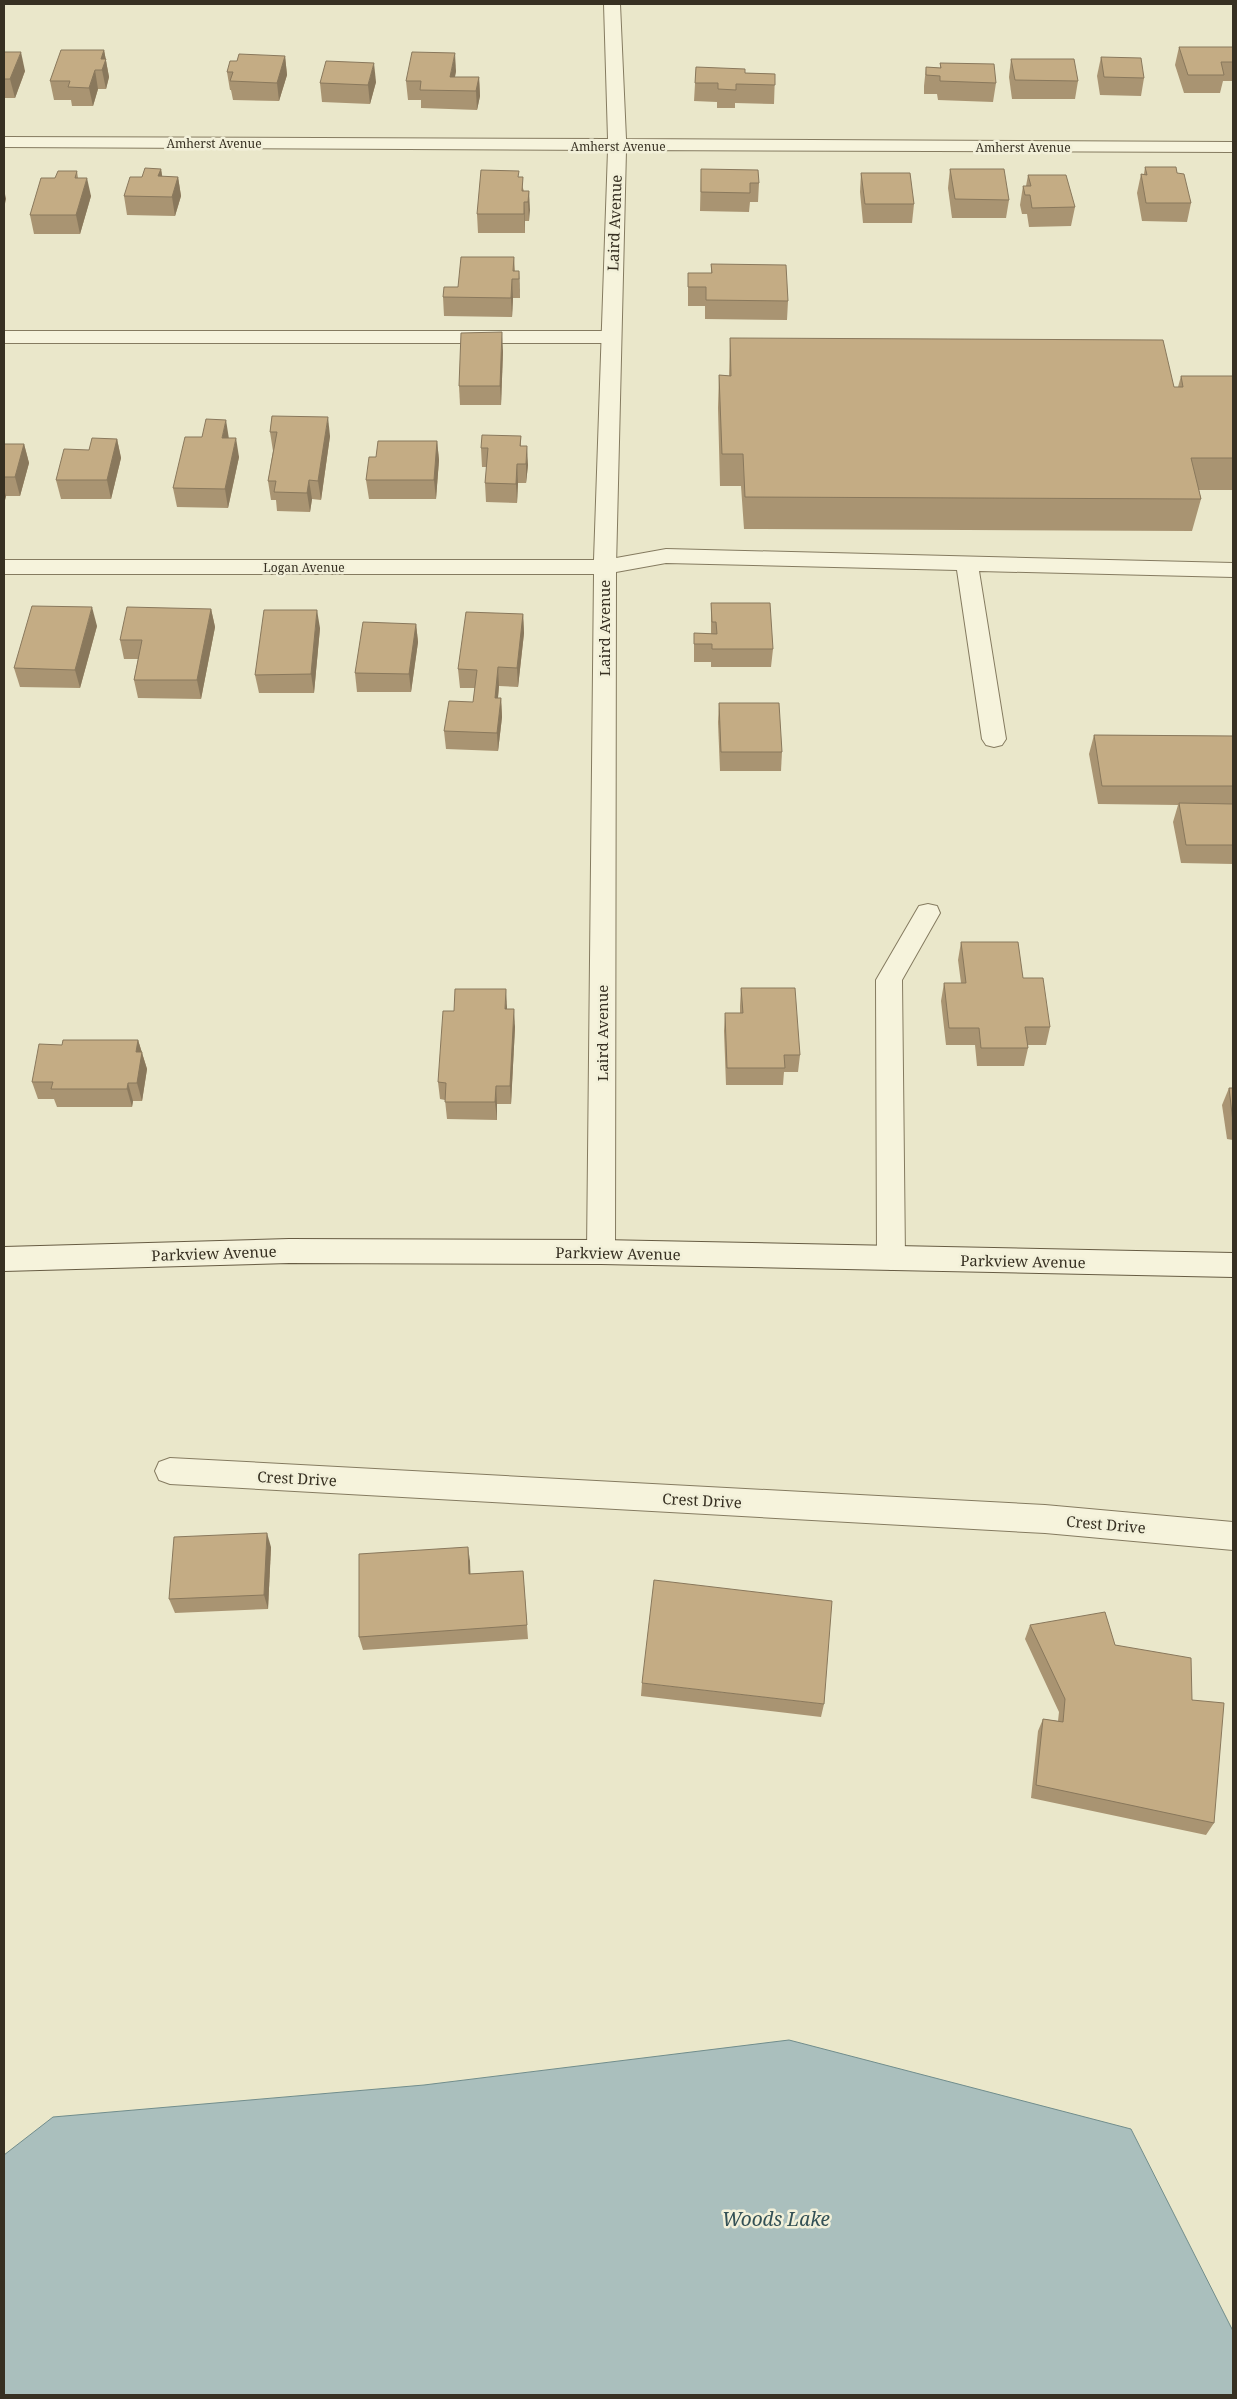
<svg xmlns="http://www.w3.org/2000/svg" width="1237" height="2399" font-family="'Noto Serif',serif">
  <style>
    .water { fill: #aabfbd; stroke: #718d8c }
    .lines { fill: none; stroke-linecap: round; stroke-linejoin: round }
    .lane-casing { stroke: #857b60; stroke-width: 2 }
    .street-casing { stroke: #857b60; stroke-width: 2 }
    .secondary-casing { stroke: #675c43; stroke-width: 2 }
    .lane { fill: #f6f3dc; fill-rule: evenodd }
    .street { fill: #f6f3dc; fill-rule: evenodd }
    .secondary { fill: #f6f3dc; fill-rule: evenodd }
    .wall { fill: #a99472 }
    .shaded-wall { fill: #89785c }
    .building { fill: #c4ac84; stroke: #89785c }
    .labels { text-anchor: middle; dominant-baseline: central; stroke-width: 5; stroke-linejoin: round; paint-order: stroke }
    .far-street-label { font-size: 12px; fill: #373022; stroke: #f2f0d9 }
    .street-label { font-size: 15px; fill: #373022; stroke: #f2f0d9 }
    .near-water-label { font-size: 19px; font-style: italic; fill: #335055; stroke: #f2f0d9 }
  </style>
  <rect width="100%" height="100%" fill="#eae7ca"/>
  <polygon class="water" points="789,2040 1131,2129 1233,2331 1233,2395 4,2395 4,2155 53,2117 424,2085"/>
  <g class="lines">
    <g class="lane-casing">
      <g id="lane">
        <polygon points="4,331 611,331 618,333 621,337 618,341 611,343 4,343"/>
        <polygon points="666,549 1233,563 1233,577 979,571 1006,739 1002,745 994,747 986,745 982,739 957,570 666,563 605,574 597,572 594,567 597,562 605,560"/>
        <polygon points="928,904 937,906 940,913 902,980 905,1258 901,1266 891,1270 881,1266 877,1258 876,980 919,906"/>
      </g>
    </g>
    <g class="street-casing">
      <g id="street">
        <polygon points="604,4 620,4 626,139 1233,142 1233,152 626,150 616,567 615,1252 611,1260 601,1264 591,1260 587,1252 594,574 4,574 4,560 594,560 608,150 4,147 4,137 608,139"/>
        <polygon points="170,1458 1045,1505 1233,1522 1233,1550 1045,1533 170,1484 159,1480 155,1471 159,1462"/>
      </g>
    </g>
    <g class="secondary-casing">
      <polygon id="secondary" points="289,1239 601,1240 1233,1253 1233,1277 601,1264 289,1263 4,1271 4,1247"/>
    </g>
    <use href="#lane" class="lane"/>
    <use href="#street" class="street"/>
    <use href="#secondary" class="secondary"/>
  </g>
  <g class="wall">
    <polygon points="1179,47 1233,47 1233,81 1223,81 1220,93 1184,93 1175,65"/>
    <polygon points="104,50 109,77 106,89 98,89 93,106 72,106 71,100 54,100 50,81"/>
    <polygon points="4,52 25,71 15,98 4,98"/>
    <polygon points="285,56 287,75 279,101 233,100 231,90 230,90 227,72 237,61"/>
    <polygon points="1101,57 1144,78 1141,96 1100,95 1097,76"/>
    <polygon points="1011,59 1078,81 1075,99 1012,99 1009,77"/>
    <polygon points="940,63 996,83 993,102 938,100 937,94 924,94 924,86 926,67 940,68"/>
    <polygon points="696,67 745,73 775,74 774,104 735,103 735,108 717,108 717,102 694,101"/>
    <polygon points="456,71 455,77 479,77 480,96 477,110 421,108 421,100 408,100 406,81"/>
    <polygon points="376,82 370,104 322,102 320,83"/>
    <polygon points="1145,167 1191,203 1187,222 1142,221 1137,193 1141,174 1144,174"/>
    <polygon points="161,169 162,177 178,177 181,196 175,216 127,215 124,196 142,177"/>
    <polygon points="701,169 759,183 758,202 750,202 749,212 700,211"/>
    <polygon points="950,169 1009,200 1006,218 952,218 948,188"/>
    <polygon points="77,171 78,178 91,196 80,234 34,234 30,215 55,178"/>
    <polygon points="861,173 914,204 912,223 863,223 860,192"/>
    <polygon points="1028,175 1075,207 1071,226 1029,227 1027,214 1022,214 1020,205 1023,186 1026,186"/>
    <polygon points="519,177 524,191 529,191 529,221 525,221 525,233 478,233 477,214"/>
    <polygon points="514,257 515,271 519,271 520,298 513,298 512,317 444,316 443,297 458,287"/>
    <polygon points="711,264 788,301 787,320 705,319 705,306 688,306 688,273 711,273"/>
    <polygon points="730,338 1174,387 1178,387 1181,376 1233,376 1233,490 1199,490 1201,499 1192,531 744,529 741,486 720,486 718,408 719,375 729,376"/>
    <polygon points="503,351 501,405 460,405 459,386"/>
    <polygon points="272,416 330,436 321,500 312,499 310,512 277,511 276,500 271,500 268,481 273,451 270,432"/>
    <polygon points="521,436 521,446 528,465 526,483 518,483 517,503 486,502 485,483 487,467 482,467 481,448"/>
    <polygon points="202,437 229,438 239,457 228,508 177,507 173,488"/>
    <polygon points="117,439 121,458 111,499 61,499 56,480 89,450"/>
    <polygon points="437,441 439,460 436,499 369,499 366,480 376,457"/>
    <polygon points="4,444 24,444 29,463 20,496 6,496 4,504"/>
    <polygon points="711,603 773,649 771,667 711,667 711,662 694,662 694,633 711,634"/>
    <polygon points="211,609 215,627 201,699 138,698 134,680 138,659 124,659 120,640"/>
    <polygon points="523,614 524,633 518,687 499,686 498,698 501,698 502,717 498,751 446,749 444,731 473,702 475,688 460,688 458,669"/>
    <polygon points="416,624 418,642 411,692 357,692 355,673"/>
    <polygon points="97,626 80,688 20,687 14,668"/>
    <polygon points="320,628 314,693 259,693 255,675"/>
    <polygon points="719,703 782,752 781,771 720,771 718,722"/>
    <polygon points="1094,735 1233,736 1233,864 1181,863 1173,822 1178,805 1098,804 1089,754"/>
    <polygon points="961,942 1050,1027 1046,1045 1028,1045 1028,1048 1024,1066 977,1066 975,1045 946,1045 941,1001 944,983 961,983 958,960"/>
    <polygon points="741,988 800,1055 798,1072 784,1072 783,1085 726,1085 724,1031 725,1013 740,1013 740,1006"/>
    <polygon points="507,1009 515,1027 511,1104 497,1104 497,1120 447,1119 445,1100 440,1099 438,1082"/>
    <polygon points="138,1040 147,1069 142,1101 133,1101 132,1107 57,1107 54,1099 38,1099 32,1082 62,1045"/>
    <polygon points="1229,1088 1233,1088 1233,1140 1227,1139 1222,1105"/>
    <polygon points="271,1547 268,1609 175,1613 169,1599"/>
    <polygon points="470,1561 470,1574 523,1571 528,1639 363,1650 359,1637"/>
    <polygon points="1030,1625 1115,1645 1192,1700 1214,1823 1206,1835 1031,1798 1038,1731 1043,1719 1058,1721 1059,1712 1025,1639"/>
    <polygon points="642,1683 824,1704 821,1717 641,1696"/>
  </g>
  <g class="shaded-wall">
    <polygon points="104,50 109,77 106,89 102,70 101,59"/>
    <polygon points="21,52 25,71 15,98 10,79"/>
    <polygon points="455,53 456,71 452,91 450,77"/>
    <polygon points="285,56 287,75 279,101 277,83"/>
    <polygon points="374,63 376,82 370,104 368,85"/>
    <polygon points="95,70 98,89 93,106 89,88"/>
    <polygon points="479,77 480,96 477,110 476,91"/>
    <polygon points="161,169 164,187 158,176"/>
    <polygon points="178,177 181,196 175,216 172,197"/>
    <polygon points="87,178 91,196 80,234 76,215"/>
    <polygon points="4,189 6,199 4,208"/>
    <polygon points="529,191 530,210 529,221 528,202"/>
    <polygon points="524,202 525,221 525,233 524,214"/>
    <polygon points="519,271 520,290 520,298 519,279"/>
    <polygon points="512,279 513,298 512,317 511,298"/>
    <polygon points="502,332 503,351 501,405 500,386"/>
    <polygon points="328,417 330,436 321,500 318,481"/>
    <polygon points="226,420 229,439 222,438"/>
    <polygon points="236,438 239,457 228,508 225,489"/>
    <polygon points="117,439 121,458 111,499 107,480"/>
    <polygon points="437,441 439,460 436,499 434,480"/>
    <polygon points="24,444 29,463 20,496 15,477"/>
    <polygon points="527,446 528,465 526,483 526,464"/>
    <polygon points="517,464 518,483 517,503 516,484"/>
    <polygon points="309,480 312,499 310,512 307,493"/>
    <polygon points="4,489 6,496 4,504"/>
    <polygon points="92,607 97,626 80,688 75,670"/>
    <polygon points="211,609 215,627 201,699 197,680"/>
    <polygon points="317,610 320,628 314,693 311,674"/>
    <polygon points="523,614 524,633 518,687 517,668"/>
    <polygon points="416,624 418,642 411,692 409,674"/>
    <polygon points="498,667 499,686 496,717 495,698"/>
    <polygon points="501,698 502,717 498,751 497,733"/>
    <polygon points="506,989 507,1007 507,1027 505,1009"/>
    <polygon points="514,1009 515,1027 511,1104 510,1086"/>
    <polygon points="138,1040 147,1069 142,1101 137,1083 136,1052"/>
    <polygon points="128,1083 133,1101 132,1107 127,1089"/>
    <polygon points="496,1086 497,1104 497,1120 495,1102"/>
    <polygon points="267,1533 271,1547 268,1609 264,1595"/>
    <polygon points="468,1547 470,1561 471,1588 469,1574"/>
  </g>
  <g class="building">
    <polygon points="1179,47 1233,47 1233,62 1221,62 1224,75 1188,75"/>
    <polygon points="61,50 104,50 101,59 106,59 102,70 95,70 89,88 68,87 70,81 50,81"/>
    <polygon points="4,52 21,52 10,79 4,79"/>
    <polygon points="412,52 455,53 450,77 479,77 476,91 420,90 421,81 406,81"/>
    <polygon points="239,54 285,56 277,83 230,81 233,72 227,72 230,61 237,61"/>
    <polygon points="1101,57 1141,58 1144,78 1104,77"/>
    <polygon points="1011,59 1074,59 1078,81 1015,80"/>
    <polygon points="326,61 374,63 368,85 320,83"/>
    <polygon points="940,63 994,64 996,83 940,81 940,76 926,75 926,67 941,68"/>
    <polygon points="696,67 745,69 745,73 775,74 775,85 736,84 736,90 718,89 718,83 695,83"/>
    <polygon points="1145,167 1176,167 1177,173 1184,174 1191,203 1146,203 1141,174 1147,175"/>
    <polygon points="145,168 161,169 158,176 178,177 172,197 124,196 130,177 142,177"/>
    <polygon points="701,169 758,170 759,183 750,183 750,193 701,192"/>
    <polygon points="950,169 1004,169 1009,200 955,199"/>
    <polygon points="481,170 519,171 518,177 523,177 522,191 529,191 528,202 524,202 524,214 477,214"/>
    <polygon points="58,171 77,171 75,178 87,178 76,215 30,215 41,178 55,178"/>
    <polygon points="861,173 910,173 914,204 865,204"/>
    <polygon points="1028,175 1066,175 1075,207 1032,208 1030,195 1025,195 1023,186 1031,186"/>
    <polygon points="461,257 514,257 513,271 519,271 519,279 512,279 511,298 443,297 444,287 458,287"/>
    <polygon points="711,264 786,265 788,301 706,300 706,287 688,287 688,273 712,273"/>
    <polygon points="502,332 500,386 459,386 461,333"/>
    <polygon points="730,338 1163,340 1174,387 1183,387 1181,376 1233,376 1233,458 1191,458 1201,499 745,497 743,454 722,454 719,375 731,376"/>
    <polygon points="272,416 328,417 318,481 309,480 307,493 274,492 276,481 268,481 277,432 270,432"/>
    <polygon points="206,419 226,420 222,438 236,438 225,489 173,488 185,437 202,437"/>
    <polygon points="482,435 521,436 520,446 527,446 526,464 517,464 516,484 485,483 488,448 481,448"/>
    <polygon points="92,438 117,439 107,480 56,480 64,449 89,450"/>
    <polygon points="378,441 437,441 434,480 366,480 369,457 376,457"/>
    <polygon points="4,444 24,444 15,477 4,477"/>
    <polygon points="711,603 770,603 773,649 712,649 712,644 694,644 694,633 717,634 716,622 712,622"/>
    <polygon points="32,606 92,607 75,670 14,668"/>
    <polygon points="127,607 211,609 197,680 134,680 142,640 120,640"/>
    <polygon points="264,610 317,610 311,674 255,675"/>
    <polygon points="466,612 523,614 517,668 498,667 495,698 501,698 497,733 444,731 449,701 473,702 477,670 458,669"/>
    <polygon points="363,622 416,624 409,674 355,673"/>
    <polygon points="719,703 779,703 782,752 721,752"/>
    <polygon points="1094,735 1233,736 1233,786 1102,786"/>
    <polygon points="1179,803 1233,804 1233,845 1186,845"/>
    <polygon points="961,942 1018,942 1023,978 1043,978 1050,1027 1025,1027 1028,1048 981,1048 979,1028 949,1028 944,983 966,983"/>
    <polygon points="741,988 795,988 800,1055 784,1055 785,1068 727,1068 725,1013 743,1013"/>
    <polygon points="455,989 506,989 505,1009 514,1009 510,1086 496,1086 495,1102 445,1102 446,1083 438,1082 443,1011 454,1011"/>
    <polygon points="63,1040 138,1040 136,1052 142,1052 137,1083 128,1083 127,1089 51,1089 53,1082 32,1082 39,1044 62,1045"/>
    <polygon points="1229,1088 1233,1088 1233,1122"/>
    <polygon points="267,1533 264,1595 169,1599 174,1537"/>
    <polygon points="468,1547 469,1574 523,1571 527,1625 359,1637 359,1554"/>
    <polygon points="654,1580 832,1601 824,1704 642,1683"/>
    <polygon points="1105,1612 1115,1645 1191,1658 1192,1700 1224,1703 1214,1823 1036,1785 1043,1719 1063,1722 1065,1699 1030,1625"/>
  </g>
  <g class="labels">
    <g class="far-street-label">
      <text x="214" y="143">Amherst Avenue</text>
      <text x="618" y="146">Amherst Avenue</text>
      <text x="1023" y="147">Amherst Avenue</text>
      <text x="304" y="567">Logan Avenue</text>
    </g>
    <g class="street-label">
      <text transform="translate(614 223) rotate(-88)">Laird Avenue</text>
      <text transform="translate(604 628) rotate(-90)">Laird Avenue</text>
      <text transform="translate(602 1033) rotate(-90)">Laird Avenue</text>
      <text transform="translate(214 1253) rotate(-2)">Parkview Avenue</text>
      <text transform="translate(618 1253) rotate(1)">Parkview Avenue</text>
      <text transform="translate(1023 1261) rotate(1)">Parkview Avenue</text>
      <text transform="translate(297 1478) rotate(3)">Crest Drive</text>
      <text transform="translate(702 1500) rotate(3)">Crest Drive</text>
      <text transform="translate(1106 1524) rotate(5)">Crest Drive</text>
    </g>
    <g class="near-water-label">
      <text x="776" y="2219">Woods Lake</text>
    </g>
  </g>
  <rect width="1237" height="2399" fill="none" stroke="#373022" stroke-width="10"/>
</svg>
